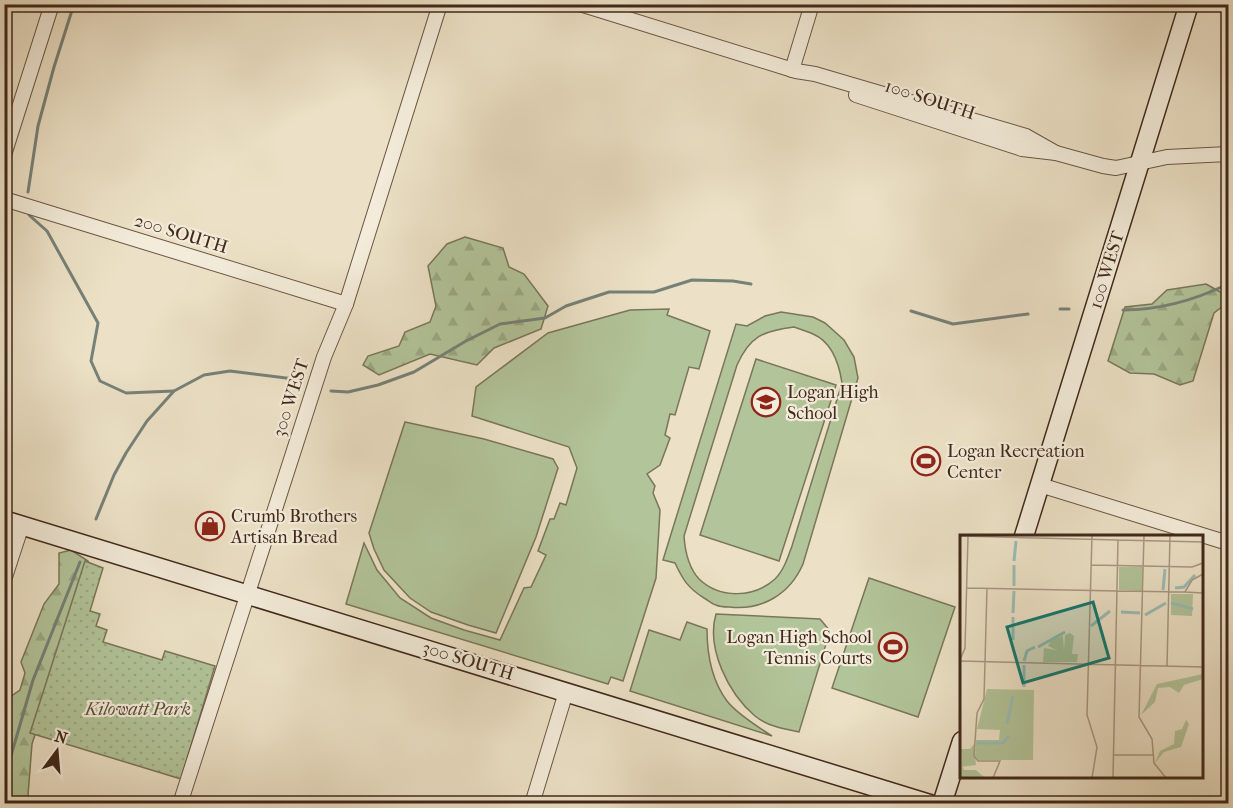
<svg xmlns="http://www.w3.org/2000/svg" width="1233" height="808" font-family="'IM FELL French Canon',serif">
  <style>
    .grass { fill: #b2c499; stroke: #7a765a; stroke-width: 1.5; fill-rule: evenodd }
    .forest { fill: url(#forest-firs); stroke: #7a765a; stroke-width: 1.5 }
    .park { fill: url(#park-dots); stroke: #7a765a; stroke-width: 1.5 }
    .lines { fill: none; stroke-linecap: round; stroke-linejoin: round }
    .stream { stroke: #768178; stroke-width: 3 }
    .street-casing { stroke: #6c5646; stroke-width: 16 }
    .secondary-casing { stroke: #41281b; stroke-width: 21 }
    .street { stroke: #f3ecda; stroke-width: 14 }
    .secondary { stroke: #f3ecda; stroke-width: 18 }
    .labels { text-anchor: middle; dominant-baseline: central; stroke-width: 4.5; stroke-linejoin: round; paint-order: stroke }
    .street-label { font-size: 18px; fill: #41281b; stroke: #f3ecda }
    .poi-label { font-size: 18px; fill: #41281b; stroke: #f3ecda; text-anchor: start }
    .park-label { font-size: 18px; font-style: italic; fill: #5d4f3a; stroke: #f3ecda }
    .inset-river { fill: none; stroke: #99bdb6; stroke-width: 3 }
    .inset-road { fill: none; stroke: #a89782; stroke-width: 1.5 }
    .view { fill: #0f766e; fill-opacity: 0.15; stroke: #0f766e; stroke-width: 3 }
    .inset-edge { fill: none; stroke: #41281b; stroke-width: 3 }
  </style>
  <defs>
    <pattern id="forest-firs" width="22" height="20" patternUnits="userSpaceOnUse" patternTransform="scale(1.5)"><rect width="22" height="20" fill="#b2c499"/><path d="M5 1l3.5 6h-7zM16 11l3.5 6h-7z" fill="#9aa883"/></pattern>
    <pattern id="park-dots" width="8" height="8" patternUnits="userSpaceOnUse" patternTransform="scale(1.5)"><rect width="8" height="8" fill="#b2c499"/><path d="M2 2h.1M6 6h.1" fill="none" stroke="#9aa883" stroke-width="1.8" stroke-linecap="round"/></pattern>
  </defs>
  <rect width="100%" height="100%" fill="#ece1c6"/>
  <filter id="stains"><feTurbulence type="fractalNoise" baseFrequency=".00333" numOctaves="4"/><feColorMatrix values="0 0 0 0 .2 0 0 0 0 .09 0 0 0 0 .02 0 0 0 .5 -.17"/></filter>
  <radialGradient id="worn" r=".72"><stop offset=".6" stop-color="#630" stop-opacity="0"/><stop offset="1" stop-color="#630" stop-opacity=".3"/></radialGradient>
  <g class="grass">
    <polygon points="669,309 667,315 710,331 699,369 689,367 675,415 670,414 665,435 670,438 660,465 647,474 655,486 653,493 660,510 656,578 623,681 611,677 608,684 346,604 364,543 377,570 400,598 431,618 464,630 500,640 524,588 531,587 546,555 538,551 550,519 554,519 560,503 566,505 577,468 569,447 472,416 476,387 548,333 630,310"/>
    <path d="M781 312 813 317 825 323 844 340 854 357 858 378 803 564C790 594 762 611 729 607 725 607 720 607 716 605 712 604 708 600 704 598 688 588 683 580 675 563L663 560 736 324 747 326 765 316ZM794 327C800 329 807 331 813 334 832 342 839 363 842 383L792 546C788 557 784 570 775 579 754 598 720 599 699 579 688 567 685 551 684 536L737 365C750 336 763 331 794 327Z"/>
    <polygon points="756,359 836,385 779,561 700,535"/>
    <polygon points="405,422 484,439 553,459 558,468 536,537 496,633 468,625 431,612 410,598 384,570 374,549 369,533"/>
    <polygon points="869,578 955,607 918,717 832,688"/>
    <path d="M716 614 820 619 830 631 799 732C784 729 767 726 755 716 728 693 706 648 716 614Z"/>
    <path d="M687 622 707 629C707 654 712 681 727 701 737 714 758 727 772 736L630 691 649 630 680 640Z"/>
  </g>
  <g class="forest">
    <polygon points="465,237 503,248 509,267 524,274 548,306 541,329 494,348 477,365 430,354 379,375 363,365 368,356 399,346 405,332 430,322 436,306 428,266 447,244"/>
    <polygon points="1206,284 1226,295 1223,306 1214,313 1193,381 1180,385 1154,374 1130,373 1108,361 1125,307 1152,304 1167,290"/>
    <polygon points="71,550 88,561 90,567 32,744 28,795 32,803 5,804 5,707 7,699 20,690 25,673 21,662 44,604 59,584 59,553"/>
  </g>
  <polygon class="park" points="85,561 103,568 90,611 100,614 96,626 107,630 103,642 162,660 165,651 215,666 181,779 30,733"/>
  <g class="lines">
    <g class="stream">
      <polyline points="28,192 38,126 54,67 74,4"/>
      <polyline points="29,215 47,231 98,323 91,361 100,381 126,393 174,391"/>
      <polyline points="1060,309 1069,309"/>
      <path d="M1123 310C1160 310 1195 300 1228 284"/>
      <polyline points="911,311 953,324 1028,314"/>
      <polyline points="331,391 348,392 378,385 414,372 466,341 500,324 545,318 566,306 609,292 654,292 692,280 733,281 751,284"/>
      <polyline points="96,519 114,475 126,453 147,421 174,391 204,375 230,371 294,379"/>
      <polyline points="4,784 6,773 33,680 80,562"/>
    </g>
    <g class="street-casing">
      <g id="street">
        <polyline points="580,4 796,71 815,74 1026,136 1056,153"/>
        <polyline points="792,70 812,4"/>
        <polyline points="856,95 1022,149 1056,153 1103,166 1116,168 1167,157 1228,154"/>
        <polyline points="4,155 52,4"/>
        <polyline points="4,199 346,304"/>
        <polyline points="1040,485 1228,543"/>
        <polyline points="4,580 22,525"/>
        <polyline points="180,804 324,357 346,304 440,4"/>
        <polyline points="532,804 566,692"/>
      </g>
    </g>
    <g class="secondary-casing">
      <g id="secondary">
        <polyline points="4,520 930,804"/>
        <polyline points="1024,536 1189,4"/>
        <polyline points="942,804 962,741"/>
      </g>
    </g>
    <use href="#street" class="street"/>
    <use href="#secondary" class="secondary"/>
  </g>
  <defs>
    <g id="school-ring" transform="scale(1.5)"><circle r="9.5" fill="#f3ecda" stroke="#8f2418" stroke-width="1.5"/><path d="M0-5L7-2L0 1L-7-2ZM-4 1L0 2.5L4 1V4Q0 6-4 4Z" fill="#8f2418"/></g>
    <g id="stadium-ring" transform="scale(1.5)"><circle r="9.5" fill="#f3ecda" stroke="#8f2418" stroke-width="1.5"/><path d="M0-5a6.5 5 0 1 0 0 10a6.5 5 0 1 0 0-10ZM-3.5-1.8h7v3.6h-7Z" fill="#8f2418"/></g>
    <g id="shop-ring" transform="scale(1.5)"><circle r="9.5" fill="#f3ecda" stroke="#8f2418" stroke-width="1.5"/><path d="M-5-2.5h2.3a2.7 3.5 0 0 1 5.4 0H5L5.5 6h-11ZM-1.5-2.5h3a1.5 2.3 0 0 0-3 0Z" fill="#8f2418"/></g>
  </defs>
  <g fill-rule="evenodd">
    <use href="#school-ring" x="766" y="402"/>
    <use href="#stadium-ring" x="926" y="461"/>
    <use href="#shop-ring" x="210" y="526"/>
    <use href="#stadium-ring" x="893" y="647"/>
  </g>
  <g class="labels">
    <g class="street-label">
      <text transform="translate(930 100) rotate(18)">100 SOUTH</text>
      <text transform="translate(181 234) rotate(17)">200 SOUTH</text>
      <text transform="translate(1107 270) rotate(-73)">100 WEST</text>
      <text transform="translate(291 398) rotate(-72)">300 WEST</text>
      <text transform="translate(468 661) rotate(17)">300 SOUTH</text>
    </g>
    <g class="poi-label">
      <text x="787" y="392">Logan High<tspan x="787" dy="21">School</tspan></text>
      <text x="947" y="451">Logan Recreation<tspan x="947" dy="21">Center</tspan></text>
      <text x="231" y="516">Crumb Brothers<tspan x="231" dy="21">Artisan Bread</tspan></text>
      <text x="872" y="637" text-anchor="end">Logan High School<tspan x="872" dy="21">Tennis Courts</tspan></text>
    </g>
    <g class="park-label">
      <text x="138" y="709">Kilowatt Park</text>
    </g>
  </g>
  <g transform="translate(960 535)">
    <rect width="243" height="243" fill="#ece1c6"/>
    <path d="M110 98 114 101 112 119H118L117 127H83L84 113 97 115 88 111 92 104 103 101 104 116 105 100ZM0 226 4 235H16L25 243H0Z" fill="#b2c499"/>
    <path d="M243 139V144L224 150 219 158 210 152 198 153 195 167 181 180 197 149ZM226 185 229 189 221 212 204 217 195 228 200 216 214 209 215 196 222 194Z" fill="#b2c499"/>
    <path d="M159 32H183L182 56 159 55ZM211 59H233L232 81 211 80ZM27 154 74 155 73 225H18L15 221 16 205H39L40 195 17 194ZM14 209 16 230 0 232V214H10Z" fill="#b2c499"/>
    <path class="inset-river" d="M54 26 56 6M54 51V30M215 53 224 52 235 40M203 55 205 34M211 68 233 74M161 77 180 78M53 78 54 56M185 80 206 68M53 82V105M131 91 150 76M78 112 105 97M64 126 67 116 75 112M64 152V130M47 189 53 161M17 208H43L49 201"/>
    <path class="inset-road" d="M184 0 179 182 192 204 194 228 206 243M0 1 158 5 153 243M158 5 243 7M131 30 232 32 243 28M7 53 157 56M27 53 24 164 17 178 14 221 18 226H40L33 243M157 56 225 57 232 45 243 39M225 57 243 58M0 125 5 113 8 1M0 126 243 132M207 131 210 0M154 220H193M132 243 137 212 127 180 132 0"/>
    <path class="view" d="M133 67 149 123 63 148 47 92Z"/>
    <rect width="243" height="243" class="inset-edge"/>
  </g>
  <rect width="1233" height="808" fill="none" stroke="#ece1c6" stroke-width="24"/>
  <rect x="6" y="6" width="1221" height="796" fill="none" stroke="#41281b" stroke-width="3"/>
  <rect x="12" y="12" width="1209" height="784" fill="none" stroke="#41281b" stroke-width="1.5"/>
  <g transform="translate(57 751) rotate(16)" stroke="#f3ecda" stroke-width="4.5" paint-order="stroke">
  <path d="M0-4.5L10 22L0 15L-10 22Z" fill="#41281b"/>
  <text y="-9" font-size="16" font-weight="bold" text-anchor="middle" fill="#41281b">N</text>
  </g>
  <rect width="100%" height="100%" filter="url(#stains)"/>
  <rect width="100%" height="100%" fill="url(#worn)"/>
</svg>
